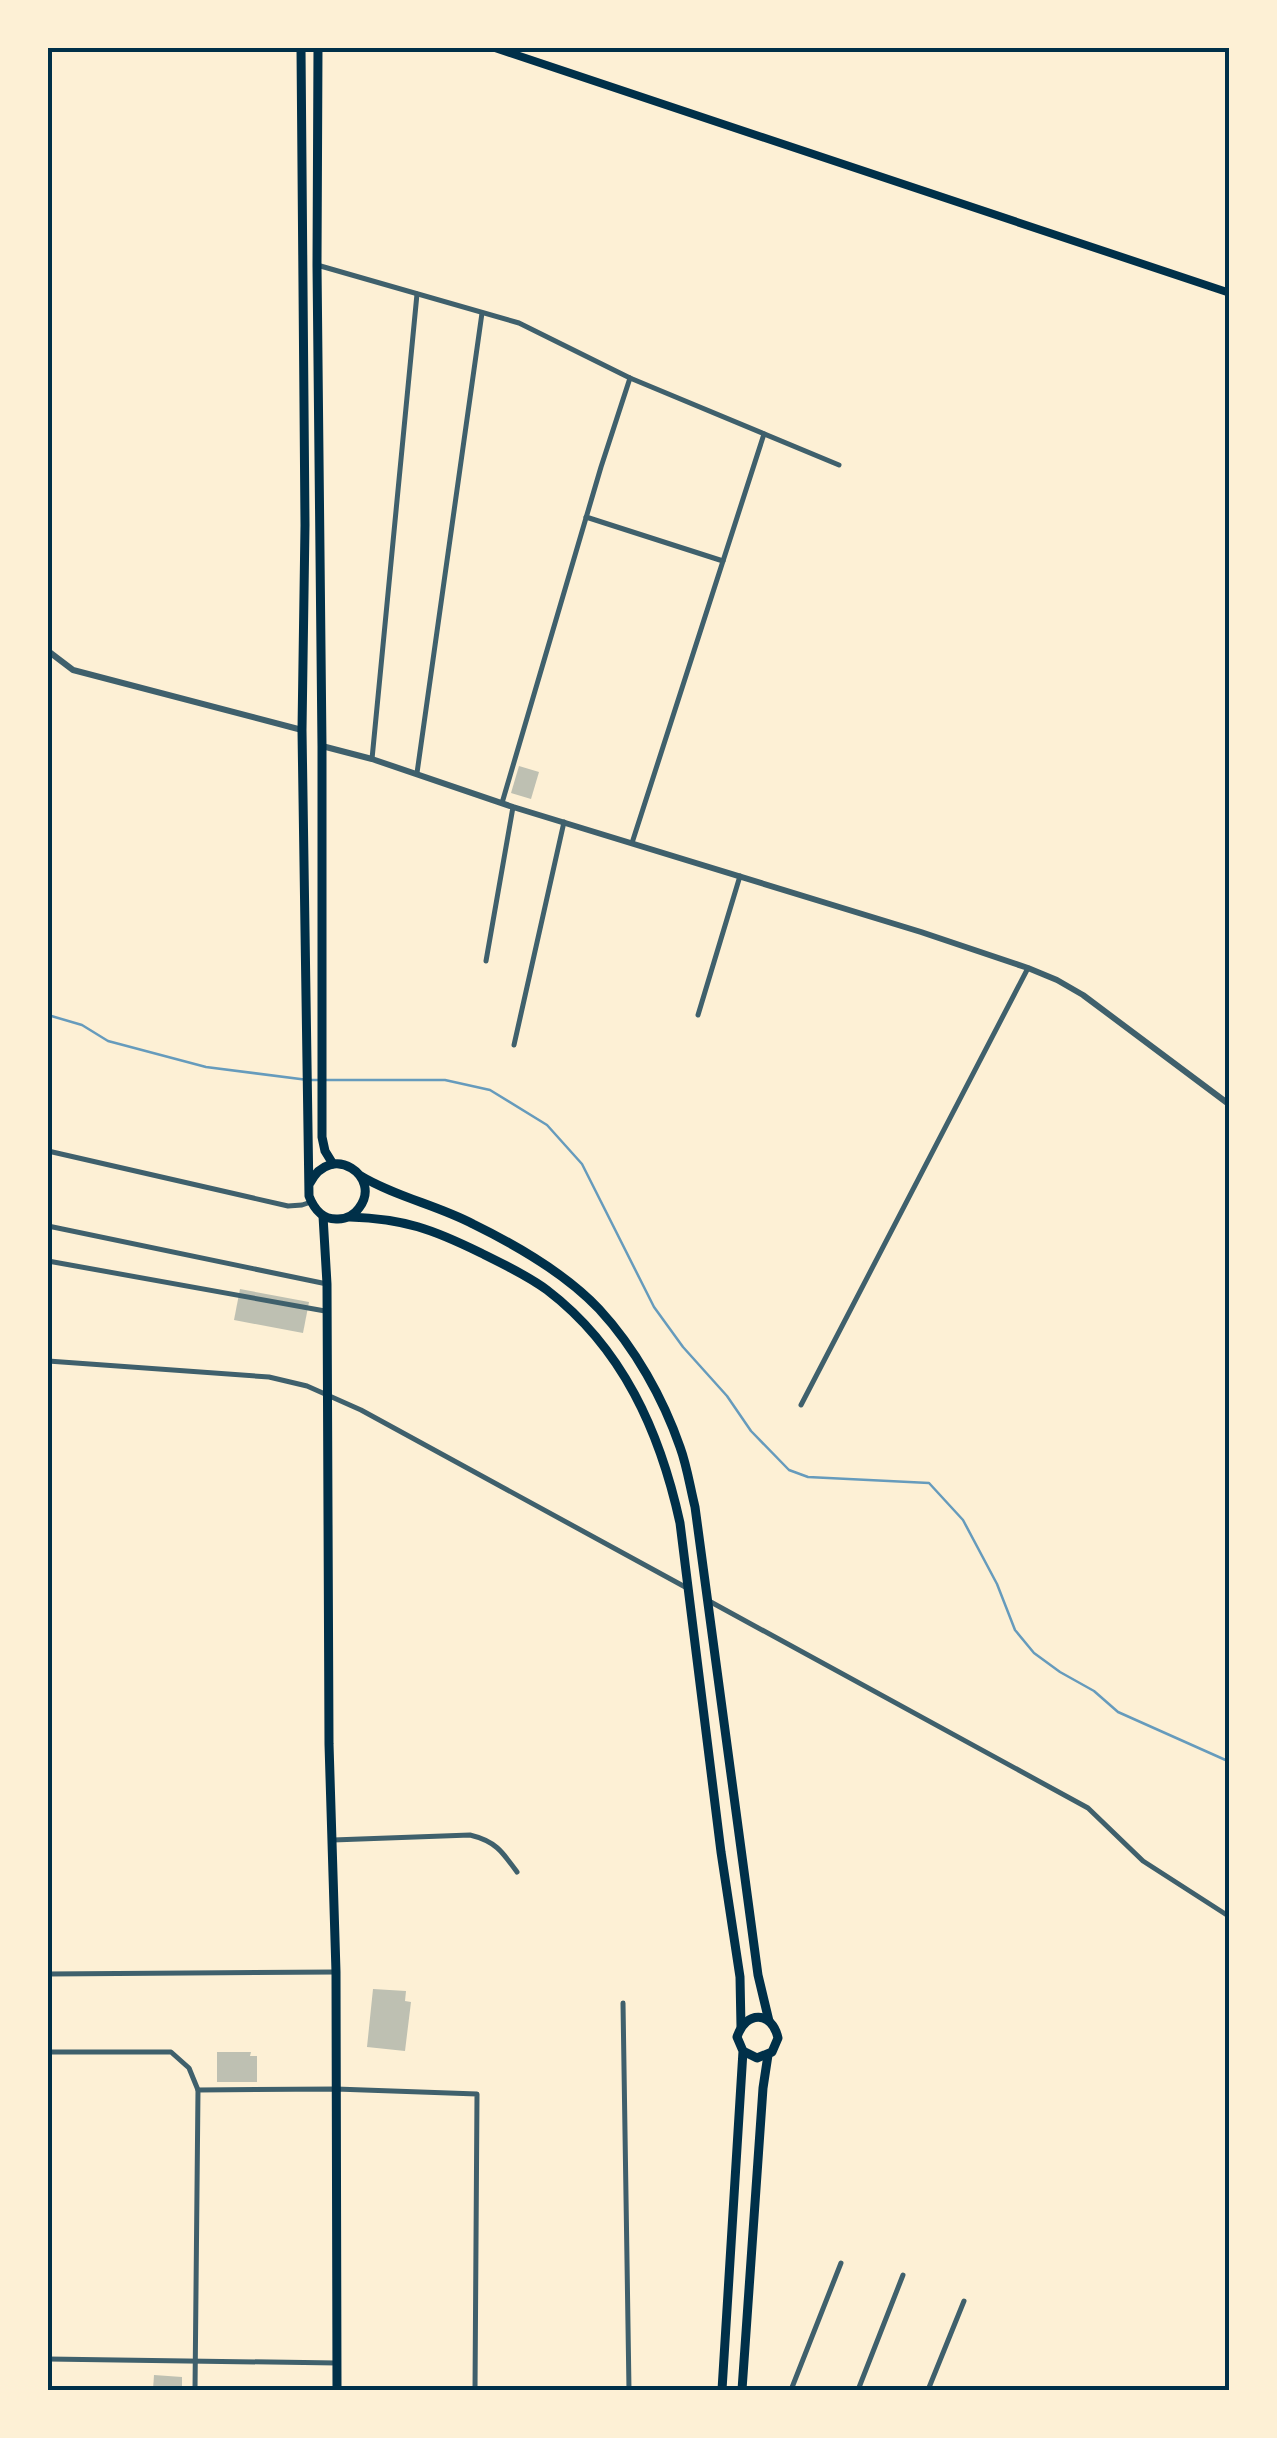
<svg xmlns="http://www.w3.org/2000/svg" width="1277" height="2438" font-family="'PT Sans',sans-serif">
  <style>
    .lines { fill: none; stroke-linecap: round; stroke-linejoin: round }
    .stream { stroke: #669bbc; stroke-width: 2.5 }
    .building { fill: #bec0b2 }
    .minor { stroke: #3f606c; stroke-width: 5 }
    .tertiary { stroke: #3f606c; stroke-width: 6 }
    .secondary { stroke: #003049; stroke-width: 8 }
    .primary { stroke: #003049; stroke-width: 9 }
    .trunk { stroke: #003049; stroke-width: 9 }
    .neatline { fill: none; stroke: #003049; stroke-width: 4 }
  </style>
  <rect width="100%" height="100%" fill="#fdf0d5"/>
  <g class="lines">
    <polyline class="stream" points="48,1015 82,1025 108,1041 206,1067 308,1080 445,1080 490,1090 547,1125 582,1164 654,1307 683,1347 727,1396 751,1431 789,1470 808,1477 929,1483 963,1520 997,1584 1015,1630 1034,1653 1060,1672 1094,1691 1118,1712 1230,1762"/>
  </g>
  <g class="building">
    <polygon points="519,766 539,772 531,799 511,793"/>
    <polygon points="240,1289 309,1302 303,1333 234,1320"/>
    <polygon points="373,1989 406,1991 405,2001 411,2002 405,2051 367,2047"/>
    <polygon points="217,2052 251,2052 250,2056 257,2056 257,2082 217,2082"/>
    <polygon points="154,2375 182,2377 182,2387 180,2390 153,2390"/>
  </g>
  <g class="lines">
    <g class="minor">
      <polyline points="317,265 519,323 630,378 839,465"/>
      <polyline points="586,517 723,561"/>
      <polyline points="372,759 417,294"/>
      <polyline points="417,773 482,313"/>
      <polyline points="502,803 601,467 630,378"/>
      <polyline points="632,843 764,434"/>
      <polyline points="486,961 513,807"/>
      <polyline points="698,1015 740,876"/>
      <polyline points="514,1045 564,822"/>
      <polyline points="48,1151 288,1206 302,1205 311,1202"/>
      <polyline points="48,1226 327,1284"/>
      <polyline points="48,1261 325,1311"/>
      <polyline points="48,1361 269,1377 307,1386 361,1410 687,1588"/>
      <polyline points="801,1405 1028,968"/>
      <polyline points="709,1601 1088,1808 1143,1861 1230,1917"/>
      <path d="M333 1840 470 1835C495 1841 502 1851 517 1872"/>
      <polyline points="48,1974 336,1972"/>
      <polyline points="623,2003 629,2390"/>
      <polyline points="48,2052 171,2052 189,2068 198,2090"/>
      <polyline points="48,2359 337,2363"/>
      <polyline points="195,2390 198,2090 336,2089 477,2094 475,2390"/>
      <polyline points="791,2390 841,2263"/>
      <polyline points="858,2390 903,2275"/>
      <polyline points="928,2390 964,2301"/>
    </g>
    <g class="tertiary">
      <polyline points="48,651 73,670 302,730"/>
      <polyline points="322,746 372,759 513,807 921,932 1028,968 1057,980 1083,995 1230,1105"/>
    </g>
    <polyline class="secondary" points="495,48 1230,293"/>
    <polyline class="primary" points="323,1216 327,1284 329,1744 336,1972 337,2390"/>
    <g class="trunk">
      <path d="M301 48 305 525 302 730 309 1196C314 1209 322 1220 338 1219 346 1219 354 1215 359 1208 383 1177 331 1141 310 1183"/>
      <polyline points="318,48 317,265 322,746 322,1137 325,1151 333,1164"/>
      <path d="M361 1176C396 1197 437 1205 473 1224 518 1246 565 1273 599 1309 635 1348 663 1398 680 1447 687 1466 690 1487 695 1507L758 1975 769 2021"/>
      <path d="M350 1217C405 1219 432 1229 481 1253 503 1264 527 1275 547 1290 623 1348 660 1432 680 1523L721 1852 740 1977 741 2027"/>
      <path d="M722 2390 743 2051 737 2037C746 2010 772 2011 778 2038L772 2052 757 2058 743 2051"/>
      <polyline points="742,2390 763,2088 768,2055"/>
    </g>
  </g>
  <rect width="1277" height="2438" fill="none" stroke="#fdf0d5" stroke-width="100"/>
  <rect x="50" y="50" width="1177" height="2338" class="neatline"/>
</svg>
